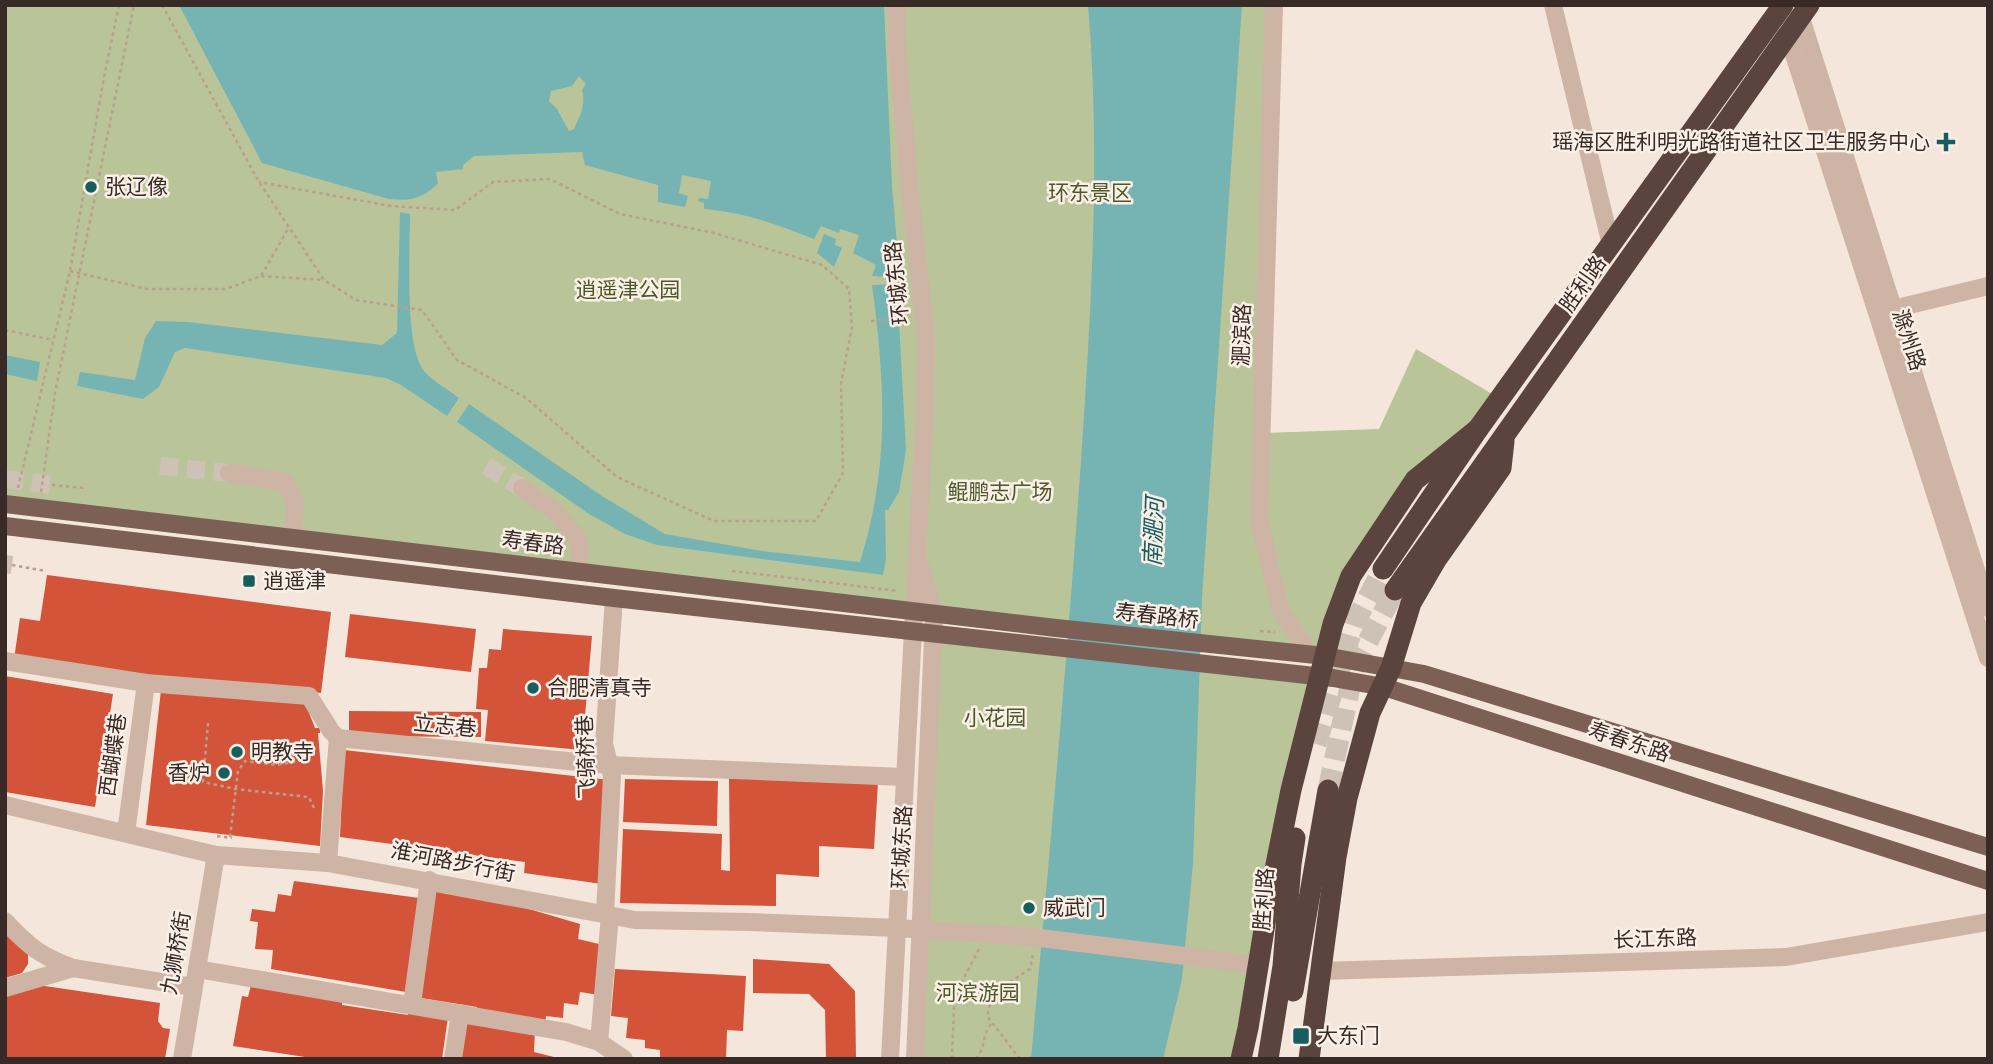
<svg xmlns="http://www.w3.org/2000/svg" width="1993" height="1064" font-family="'Roboto Condensed','Noto Sans SC',sans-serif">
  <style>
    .green { fill: #b9c598 }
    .water { fill: #76b4b3; fill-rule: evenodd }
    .building { fill: #d35439 }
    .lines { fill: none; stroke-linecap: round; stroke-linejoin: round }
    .minor-tunnel { stroke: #cec1b6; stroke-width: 18; stroke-dasharray: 18 9; stroke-linecap: butt }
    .highway-tunnel { stroke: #cec1b6; stroke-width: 21; stroke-dasharray: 21 10; stroke-linecap: butt }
    .path { stroke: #ba9e8e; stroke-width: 2.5; stroke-dasharray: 3.5 3.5; stroke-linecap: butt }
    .minor { stroke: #ceb4a4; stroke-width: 18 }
    .major { stroke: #7c6056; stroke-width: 18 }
    .highway { stroke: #5a443d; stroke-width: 21 }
    .poi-dot { fill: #185e5e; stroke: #fbf0e7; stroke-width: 2.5 }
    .labels { text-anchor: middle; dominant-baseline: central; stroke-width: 5; stroke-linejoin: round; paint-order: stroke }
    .poi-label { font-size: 21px; fill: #382b27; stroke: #fbf0e7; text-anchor: start }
    .park-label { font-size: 21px; fill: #4a5928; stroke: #fbf0e7 }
    .street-label { font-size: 21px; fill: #382b27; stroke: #fbf0e7 }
    .water-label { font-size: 23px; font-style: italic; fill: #185e5e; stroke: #fbf0e7 }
  </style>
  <rect width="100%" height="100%" fill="#f4e6da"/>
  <g class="green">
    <polygon points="5,5 1274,5 1262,433 1379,429 1416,349 1499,398 1415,480 1351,576 1325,656 913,611 5,504"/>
    <polygon points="933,633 1321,676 1241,1059 915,1059"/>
  </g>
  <g class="water">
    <path d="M179 5H884L892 186 900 278 872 276 876 265 853 253 859 235 840 229 839 233 821 226 814 239C778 225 744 212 704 209V203L698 201 699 198 708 199 711 181 682 175 679 193 688 196 685 207 658 202V185L585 165 582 152 474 156 463 165V169L436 172 438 184C420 199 413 201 389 199L262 163ZM579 76 586 84 582 90C586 106 580 115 574 129L569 131 557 109 549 101 551 91 572 86Z"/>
    <path d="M1088 5H1242L1202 598 1193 864 1182 979 1163 1059H1031C1049 860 1067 661 1081 461 1091 310 1101 156 1088 5Z"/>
    <path d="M400 212 410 214C410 248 404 346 424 371 432 381 449 390 459 398L447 416 401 385 386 378 185 348 175 352 159 387 143 399 77 386 80 372 135 380 145 338 156 321 188 322 382 345 397 333Z"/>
    <polygon points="824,234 836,239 835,245 842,248 834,267 817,253"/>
    <path d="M897 284 906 450 899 492 888 510H885L886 560 883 575 657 545 625 534 589 514 457 422 469 404 602 496 665 534 762 551 860 562C890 466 885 382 872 285Z"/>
    <polygon points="5,355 40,362 37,381 5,374"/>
  </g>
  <g class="building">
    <polygon points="47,575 331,612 321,693 236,683 102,671 14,659 20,618 40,621"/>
    <polygon points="350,614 476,629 471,672 345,657"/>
    <polygon points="503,629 592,636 582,750 485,741 488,710 476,709 479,668 487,668 489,649 501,650"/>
    <polygon points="5,676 113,694 95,807 5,792"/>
    <polygon points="161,690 286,696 306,705 315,728 320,728 320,733 318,733 323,791 320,846 146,825"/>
    <polygon points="349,711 481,712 481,737 349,736"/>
    <polygon points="344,750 609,780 602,884 524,873 525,862 340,837"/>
    <polygon points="729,778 878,782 874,849 819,846 819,877 776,874 776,906 620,903 623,829 722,834 721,870 730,871"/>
    <polygon points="625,779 718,781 717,826 623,822"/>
    <polygon points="294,881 419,898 406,992 271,969 273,950 255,949 258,922 250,921 252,909 275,912 278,894 291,896"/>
    <polygon points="433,891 512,904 580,924 578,939 603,945 599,995 580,992 578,1005 564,1003 563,1018 546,1016 545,1024 477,1013 477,1007 421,998"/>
    <polygon points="5,929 28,951 28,964 22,973 5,978"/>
    <polygon points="753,959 829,964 855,991 856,1059 826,1059 825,1010 809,994 753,993"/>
    <polygon points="615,969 746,976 743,1031 727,1030 726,1059 660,1059 660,1050 645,1048 645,1040 626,1038 628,1018 611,1016"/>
    <polygon points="38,985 160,1003 158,1021 163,1028 170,1029 165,1059 5,1059 5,996"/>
    <polygon points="251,985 342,999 342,1005 408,1015 408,1010 448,1017 442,1059 318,1059 233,1046 242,996 248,997"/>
    <polygon points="466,1019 535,1029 534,1052 562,1059 460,1059"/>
  </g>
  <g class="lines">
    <g class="minor-tunnel">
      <polyline points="160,466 229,473"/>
      <polyline points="486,466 522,488"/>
      <polyline points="5,479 52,485"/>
      <polyline points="5,564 12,565"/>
    </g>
    <g class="highway-tunnel">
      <polyline points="1316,744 1354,624 1383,569"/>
      <polyline points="1328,790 1354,668 1395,590"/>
    </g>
    <g class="path">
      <polyline points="162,5 259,182 324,280 356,300 422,310 457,360 526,398 617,477 714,521 816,521 843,473 841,383 852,327 849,289 822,265 714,233 620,214 550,179 493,182 455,210 391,206 259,182"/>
      <polyline points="70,271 147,289 226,289 261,276 289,227"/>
      <polyline points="261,276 324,280"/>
      <polyline points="871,321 905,319"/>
      <polyline points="5,330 53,340"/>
      <polyline points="52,485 84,488"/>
      <polyline points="18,488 70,271 104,77 119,5"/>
      <polyline points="41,492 55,393 134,5"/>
      <polyline points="12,565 46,571"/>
      <polyline points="732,571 899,591"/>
      <polyline points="1260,631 1275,632"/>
      <polyline points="208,723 203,782 235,789 309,797 314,808"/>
      <polyline points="217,836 232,838"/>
      <polyline points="230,837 238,771 245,761 277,765 303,760 305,752"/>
      <polyline points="952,1059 954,1008 958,989 979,949"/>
      <path d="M976 1059C986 1048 982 1033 992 1023"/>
      <polyline points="1020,1059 987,1016 993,993 1030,969 1033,955"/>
    </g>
    <g class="minor">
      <polyline points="1274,5 1259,520 1281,612 1310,654"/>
      <polyline points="1553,5 1611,245"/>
      <polyline points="1801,18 1988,608"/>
      <polyline points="1788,36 1988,658"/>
      <polyline points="1893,309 1988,286"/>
      <polyline points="229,473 285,482 295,503 293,538"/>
      <polyline points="522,488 553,510 578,539 581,571"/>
      <polyline points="5,661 146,683 309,696 331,731 338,738 608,765 904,777"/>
      <polyline points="5,805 216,855 328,863 635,920 749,922 897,928 1032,937 1258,965"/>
      <polyline points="126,833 146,683"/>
      <polyline points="328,863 338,738"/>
      <polyline points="605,914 612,776 604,743 614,598"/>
      <path d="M5 921C29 947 41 956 73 968"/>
      <polyline points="197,969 566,1032 599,1042 624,1059"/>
      <polyline points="1321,971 1786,957 1988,922"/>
      <polyline points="5,988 73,968 193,987"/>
      <polyline points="412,1004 429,880"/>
      <polyline points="599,1042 610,915"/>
      <polyline points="182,1059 216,855"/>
      <polyline points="453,1059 460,1013"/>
      <polyline points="890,1059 925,408 926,338 910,192 897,44 897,5"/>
      <polyline points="915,1059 934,614 921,568"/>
    </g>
    <g class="major">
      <polyline points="5,504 1056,628 1325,656 1424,674 1988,847"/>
      <polyline points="5,526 614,598 1333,678 1384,687 1988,881"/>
    </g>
    <g class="highway">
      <polyline points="1383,569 1478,429 1783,5"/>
      <polyline points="1395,590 1809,5"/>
      <polyline points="1293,991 1328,790"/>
      <polyline points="1241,1059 1248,1028 1269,899 1291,790 1333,624 1351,576 1415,480 1478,429"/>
      <polyline points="1268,1059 1283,966 1291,864 1295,838"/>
      <polyline points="1309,1059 1336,857 1347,798 1370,713 1391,668 1411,603 1436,560 1501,468 1504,441"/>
    </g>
  </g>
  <g class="poi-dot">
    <path d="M1942.5 131.5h7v7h7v7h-7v7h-7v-7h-7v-7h7z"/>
    <circle cx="91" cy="187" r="7"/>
    <rect x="242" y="574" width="14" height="14" rx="3.5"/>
    <circle cx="533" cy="688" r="7"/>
    <circle cx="237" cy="752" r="7"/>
    <circle cx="224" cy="773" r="7"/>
    <circle cx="1029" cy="908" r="7"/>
    <rect x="1292" y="1027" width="18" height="18" rx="3.5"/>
  </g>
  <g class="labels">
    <g class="poi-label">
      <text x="1930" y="142" text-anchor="end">瑶海区胜利明光路街道社区卫生服务中心</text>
      <text x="105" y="187">张辽像</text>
      <text x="263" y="581">逍遥津</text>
      <text x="547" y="688">合肥清真寺</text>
      <text x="251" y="752">明教寺</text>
      <text x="210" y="773" text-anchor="end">香炉</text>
      <text x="1043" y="908">威武门</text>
      <text x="1317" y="1036">大东门</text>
    </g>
    <g class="park-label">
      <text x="1090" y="193">环东景区</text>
      <text x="628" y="290">逍遥津公园</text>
      <text x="1000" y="492">鲲鹏志广场</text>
      <text x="995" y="718">小花园</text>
      <text x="978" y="993">河滨游园</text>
    </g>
    <g class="street-label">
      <text transform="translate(897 283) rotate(-96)">环城东路</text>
      <text transform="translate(1583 284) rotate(-55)">胜利路</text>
      <text transform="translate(1242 335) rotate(-88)">淝滨路</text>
      <text transform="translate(1909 340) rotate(72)">滁州路</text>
      <text transform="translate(533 543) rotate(7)">寿春路</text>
      <text transform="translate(1157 616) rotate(6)">寿春路桥</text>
      <text transform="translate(445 726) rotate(6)">立志巷</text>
      <text transform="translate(1629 742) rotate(18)">寿春东路</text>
      <text transform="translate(113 755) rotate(-82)">西蝴蝶巷</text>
      <text transform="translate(586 757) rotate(-92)">飞骑桥巷</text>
      <text transform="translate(902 847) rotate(-87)">环城东路</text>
      <text transform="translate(453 862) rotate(11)">淮河路步行街</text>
      <text transform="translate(1264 899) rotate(-86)">胜利路</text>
      <text transform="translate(1655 939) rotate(-2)">长江东路</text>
      <text transform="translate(176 953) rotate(-80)">九狮桥街</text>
    </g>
    <g class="water-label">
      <text transform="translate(1154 532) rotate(-88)">南淝河</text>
    </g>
  </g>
  <rect width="1993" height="1064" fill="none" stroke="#382b27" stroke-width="14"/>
</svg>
